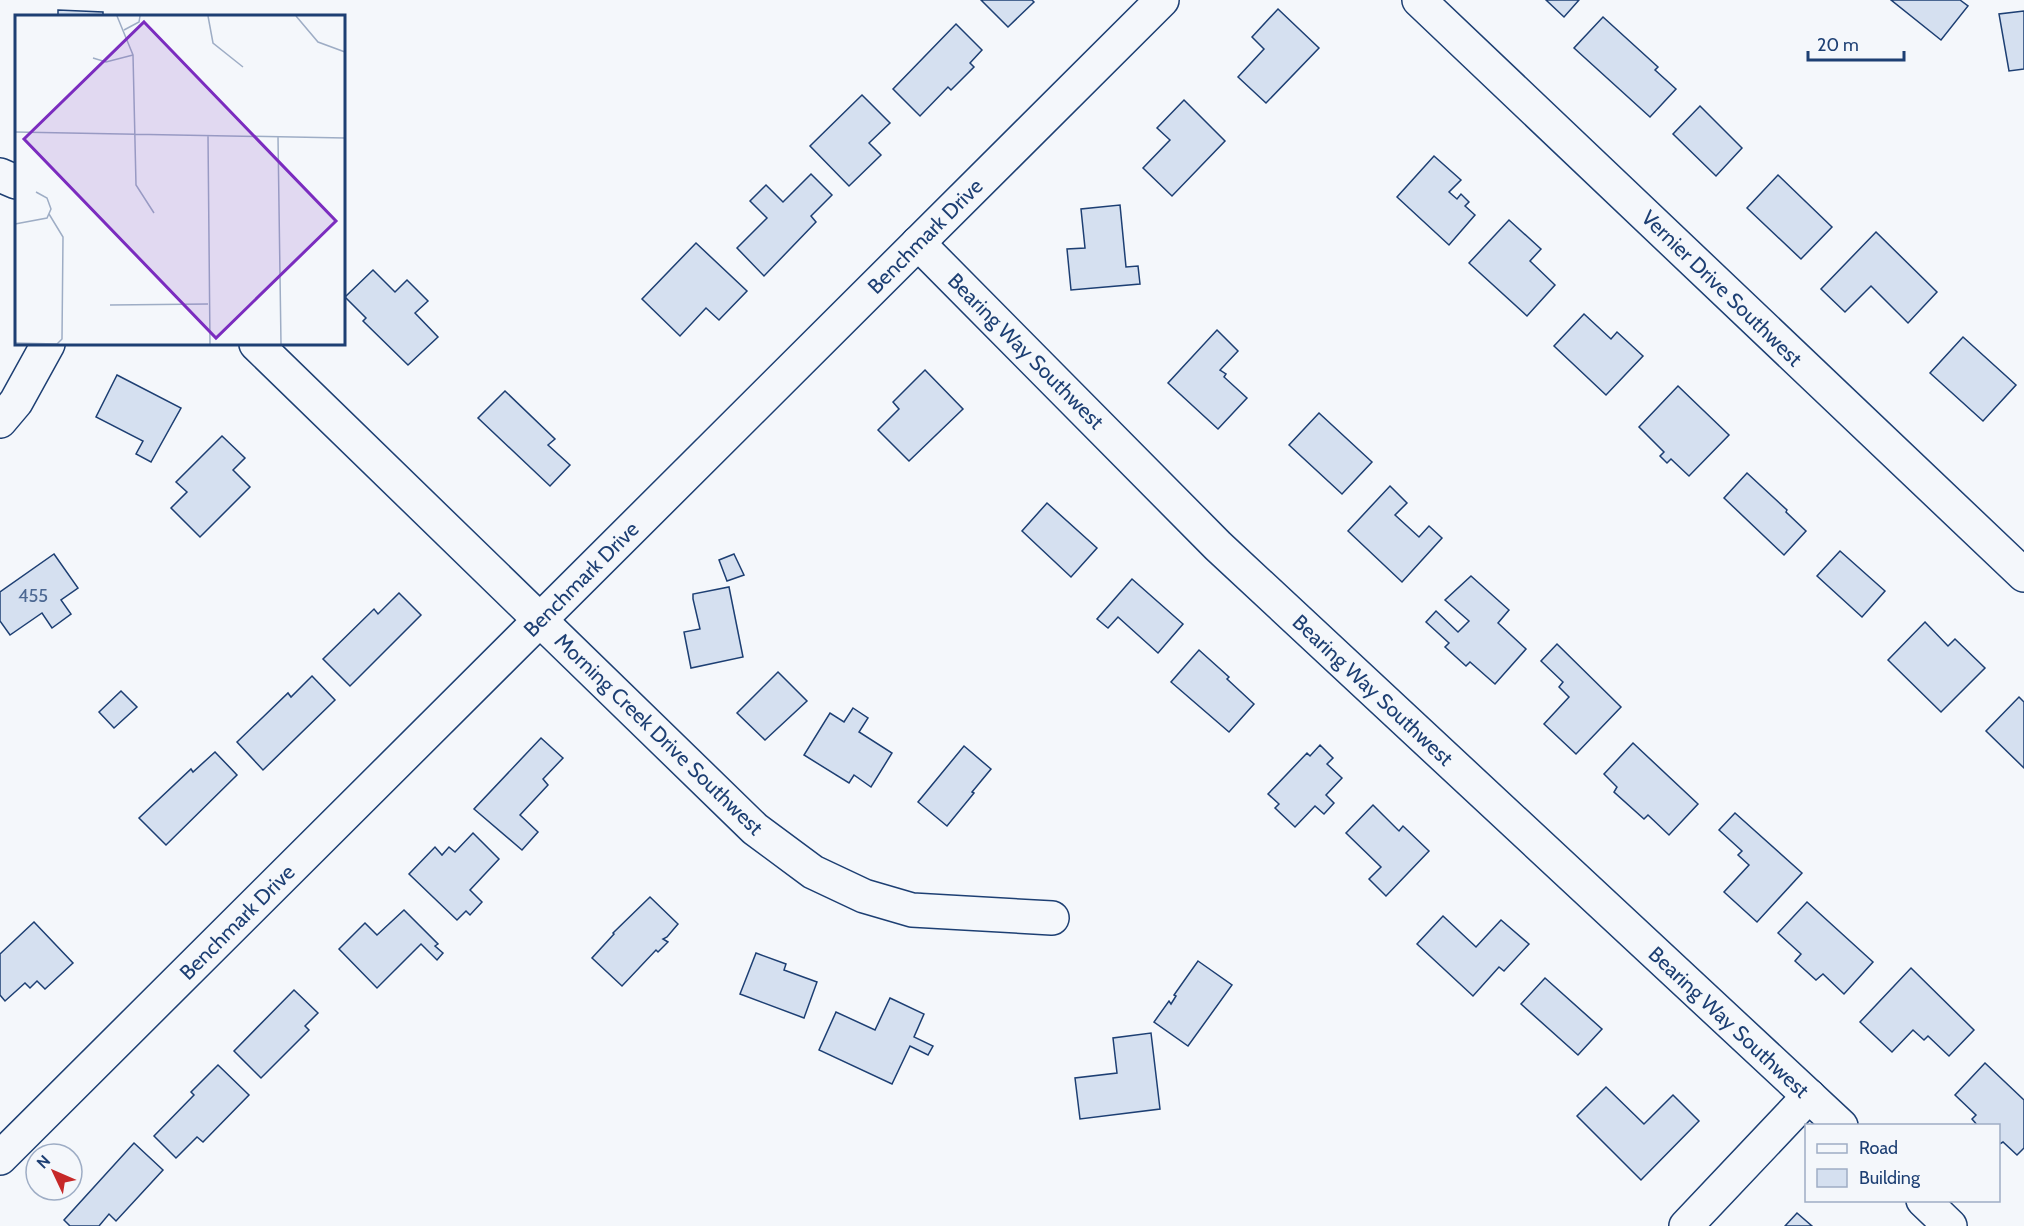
<svg xmlns="http://www.w3.org/2000/svg" width="2024" height="1226" font-family="Cabin,sans-serif">
  <style>
    .building { fill: #d5e0f0; stroke: #1d3f73; stroke-width: 1.5 }
    .lines { fill: none; stroke-linecap: round; stroke-linejoin: round }
    .minor-casing { stroke: #1d3f73; stroke-width: 36 }
    .minor { stroke: #f4f7fb; stroke-width: 33 }
    .labels { text-anchor: middle; dominant-baseline: central; stroke-width: 4.5; stroke-linejoin: round; paint-order: stroke }
    .number-label { font-size: 18px; fill: #4b6792 }
    .street-label { font-size: 21px; fill: #1d3f73; stroke: #f4f7fb }
    .inset-road { fill: none; stroke: #9eadc5; stroke-width: 1.5 }
    .view { fill: #7b2cbf; fill-opacity: 0.15; stroke: #7b2cbf; stroke-width: 3 }
    .inset-edge { fill: none; stroke: #1d3f73; stroke-width: 3 }
  </style>
  <rect width="100%" height="100%" fill="#f4f7fb"/>
  <g class="building">
    <polygon points="981,0 1032,0 1034,2 1008,27"/>
    <polygon points="1546,0 1579,0 1564,17"/>
    <polygon points="1891,0 1960,0 1968,6 1941,40"/>
    <polygon points="1278,9 1319,48 1266,103 1238,77 1264,49 1252,37"/>
    <polygon points="58,10 103,12 103,16 58,16"/>
    <polygon points="2024,11 2024,69 2009,71 1999,14"/>
    <polygon points="1603,17 1658,67 1655,70 1676,89 1650,117 1574,48"/>
    <polygon points="956,24 982,50 970,63 974,67 951,90 948,87 920,116 893,89"/>
    <polygon points="862,95 890,123 869,143 881,155 849,186 810,146"/>
    <polygon points="1184,100 1225,141 1172,196 1143,168 1170,140 1157,128"/>
    <polygon points="1700,106 1742,148 1716,176 1673,134"/>
    <polygon points="1434,156 1461,180 1449,192 1457,199 1461,194 1469,202 1465,206 1475,215 1449,245 1397,197"/>
    <polygon points="811,174 832,195 811,216 816,222 764,276 737,248 767,218 750,201 766,185 783,202"/>
    <polygon points="1778,175 1832,227 1801,259 1747,208"/>
    <polygon points="1120,205 1126,267 1138,266 1140,284 1071,290 1067,249 1085,248 1081,209"/>
    <polygon points="1509,220 1541,249 1530,261 1555,285 1527,316 1469,263"/>
    <polygon points="1876,232 1937,292 1908,323 1871,286 1845,312 1821,289"/>
    <polygon points="696,243 747,291 719,320 706,308 680,336 642,299"/>
    <polygon points="373,270 395,292 407,280 428,301 415,313 438,337 408,365 363,321 366,318 345,297"/>
    <polygon points="1584,314 1611,339 1617,332 1643,356 1606,395 1554,346"/>
    <polygon points="1217,330 1238,351 1220,370 1226,374 1224,377 1247,398 1218,429 1168,383"/>
    <polygon points="1963,337 2016,385 1983,421 1930,373"/>
    <polygon points="925,370 963,409 909,461 878,430 899,409 893,402"/>
    <polygon points="117,375 181,408 151,462 136,454 143,441 96,417"/>
    <polygon points="1678,386 1729,435 1689,476 1671,459 1667,463 1660,456 1664,452 1639,427"/>
    <polygon points="505,391 555,439 548,445 570,465 550,486 478,418"/>
    <polygon points="1319,413 1372,462 1342,494 1289,445"/>
    <polygon points="222,436 245,458 233,470 250,487 200,537 171,508 187,492 176,482"/>
    <polygon points="1747,473 1787,510 1786,512 1806,531 1784,555 1724,498"/>
    <polygon points="1390,486 1407,503 1395,515 1419,537 1429,526 1442,538 1402,582 1348,531"/>
    <polygon points="1047,503 1097,548 1071,577 1022,531"/>
    <polygon points="1840,551 1885,591 1862,617 1817,576"/>
    <polygon points="54,554 78,588 61,600 71,614 52,628 42,613 10,635 0,621 0,592"/>
    <polygon points="734,554 744,575 727,581 719,560"/>
    <polygon points="1471,576 1509,610 1498,623 1526,649 1495,684 1470,662 1466,666 1445,647 1449,643 1426,622 1436,611 1458,632 1469,621 1445,600"/>
    <polygon points="1132,579 1183,624 1158,653 1118,617 1108,628 1097,619"/>
    <polygon points="729,587 743,657 691,668 684,632 700,629 693,599 693,594"/>
    <polygon points="399,593 421,615 350,686 323,659 374,609 378,614"/>
    <polygon points="1925,622 1948,646 1955,639 1985,668 1941,712 1888,660"/>
    <polygon points="1557,644 1621,707 1576,754 1544,724 1569,697 1559,687 1563,682 1541,661"/>
    <polygon points="1199,650 1229,677 1227,679 1254,704 1229,732 1171,682"/>
    <polygon points="778,672 807,701 765,740 737,713"/>
    <polygon points="312,676 335,700 263,770 237,742 288,693 291,697"/>
    <polygon points="121,691 137,707 114,728 99,712"/>
    <polygon points="2019,697 2024,702 2024,768 1986,731"/>
    <polygon points="853,708 868,718 859,732 892,753 871,787 854,775 849,783 804,755 830,713 844,722"/>
    <polygon points="541,738 563,758 543,779 548,785 520,815 538,832 522,850 474,809"/>
    <polygon points="1633,743 1698,804 1669,835 1648,815 1644,819 1614,792 1617,787 1604,774"/>
    <polygon points="1320,745 1333,758 1327,764 1342,778 1326,795 1334,803 1324,814 1315,806 1295,827 1275,808 1279,804 1268,794 1307,753 1310,756"/>
    <polygon points="964,746 991,769 972,792 974,793 947,826 918,802"/>
    <polygon points="215,752 237,775 166,845 139,818 191,769 193,772"/>
    <polygon points="1373,805 1399,831 1403,826 1429,851 1386,896 1369,879 1381,867 1346,833"/>
    <polygon points="1735,813 1802,873 1757,922 1724,892 1749,865 1738,855 1742,851 1719,830"/>
    <polygon points="473,833 499,859 470,890 482,902 470,915 466,911 457,920 409,874 435,847 442,855 449,847 455,852"/>
    <polygon points="650,897 678,924 667,937 663,939 668,942 658,952 656,950 622,986 592,958 614,934 613,933"/>
    <polygon points="1807,902 1873,962 1844,994 1823,974 1816,980 1795,961 1801,954 1778,933"/>
    <polygon points="404,910 438,944 435,946 443,953 437,960 421,944 377,988 339,949 365,923 377,935"/>
    <polygon points="1443,916 1476,947 1501,920 1529,944 1504,971 1499,967 1473,996 1417,944"/>
    <polygon points="34,922 73,963 45,989 37,981 30,988 25,983 5,1001 0,995 0,954"/>
    <polygon points="756,953 786,964 784,970 817,982 804,1018 740,994"/>
    <polygon points="1198,961 1232,985 1188,1046 1154,1022 1169,1001 1171,1004 1176,996 1174,995"/>
    <polygon points="1911,968 1974,1030 1949,1056 1928,1036 1924,1040 1913,1030 1892,1052 1860,1022"/>
    <polygon points="1545,978 1602,1029 1578,1055 1521,1004"/>
    <polygon points="294,990 318,1013 305,1026 309,1030 261,1078 234,1051"/>
    <polygon points="890,998 924,1014 914,1037 933,1046 928,1055 910,1046 892,1084 819,1050 836,1012 875,1030"/>
    <polygon points="1151,1033 1160,1109 1080,1119 1075,1078 1117,1073 1113,1038"/>
    <polygon points="1985,1063 2024,1100 2024,1148 2017,1155 2003,1142 1998,1145 1998,1126 1978,1126 1972,1119 1976,1115 1955,1095"/>
    <polygon points="218,1065 249,1095 203,1142 197,1137 176,1158 154,1136 194,1095 191,1092"/>
    <polygon points="1606,1087 1644,1124 1673,1095 1699,1121 1641,1180 1577,1116"/>
    <polygon points="134,1143 163,1170 116,1221 109,1214 99,1226 70,1226 64,1220"/>
    <polygon points="1797,1213 1812,1226 1785,1226"/>
  </g>
  <g class="lines">
    <g class="minor-casing">
      <g id="minor">
        <polyline points="1419,0 2024,575"/>
        <polyline points="0,175 16,182"/>
        <polyline points="918,243 1218,546 1841,1126"/>
        <polyline points="256,344 755,829 813,872 864,896 912,910 1052,918"/>
        <polyline points="0,421 16,402 48,344"/>
        <polyline points="0,1158 1162,0"/>
        <polyline points="1923,1200 1950,1226"/>
        <polyline points="1686,1226 1809,1096"/>
      </g>
    </g>
    <use href="#minor" class="minor"/>
  </g>
  <g class="labels">
    <g class="number-label">
      <text x="33" y="596">455</text>
    </g>
    <g class="street-label">
      <text transform="translate(925 236) rotate(-45)">Benchmark Drive</text>
      <text transform="translate(1722 288) rotate(44)">Vernier Drive Southwest</text>
      <text transform="translate(1026 351) rotate(45)">Bearing Way Southwest</text>
      <text transform="translate(581 579) rotate(-45)">Benchmark Drive</text>
      <text transform="translate(1373 690) rotate(43)">Bearing Way Southwest</text>
      <text transform="translate(659 734) rotate(44)">Morning Creek Drive Southwest</text>
      <text transform="translate(237 922) rotate(-45)">Benchmark Drive</text>
      <text transform="translate(1729 1022) rotate(43)">Bearing Way Southwest</text>
    </g>
  </g>
  <g transform="translate(15 15)">
    <rect width="330" height="330" fill="#f4f7fb"/>
    <path class="inset-road" d="M102 1 118 40 121 170 139 198M193 1 198 28 228 52M281 1 303 27 330 37M109 15 124 7 125 1M78 43 91 47 118 40M0 117 330 123M193 121 195 329M263 122 266 329M0 209 32 203 36 194 32 183 21 177M95 290 193 289M0 328 42 329 47 324 48 222 34 199"/>
    <path class="view" d="M129 7 321 206 201 323 9 124Z"/>
    <rect width="330" height="330" class="inset-edge"/>
  </g>
  <rect x="1805" y="1124" width="195" height="78" fill="#f4f7fb" stroke="#9eadc5" stroke-width="1.5"/>
  <rect x="1817" y="1144" width="30" height="9" fill="#f4f7fb" stroke="#9eadc5" stroke-width="1.5"/>
  <text x="1859" y="1154" font-size="18" fill="#1d3f73">Road</text>
  <rect x="1817" y="1169" width="30" height="18" fill="#d5e0f0" stroke="#9eadc5" stroke-width="1.5"/>
  <text x="1859" y="1184" font-size="18" fill="#1d3f73">Building</text>
  <g transform="translate(54 1172) rotate(314)"><circle r="28" fill="#f4f7fb" stroke="#9eadc5" stroke-width="1.5"/>
  <path d="M0-4.5L10 22L0 15L-10 22Z" fill="#c62828"/>
  <text y="-9" font-size="16" font-weight="bold" text-anchor="middle" fill="#1d3f73">N</text>
  </g>
  <path d="M1808 51v9h96v-9" fill="none" stroke="#1d3f73" stroke-width="3"/>
  <text x="1817" y="51" font-size="18" fill="#1d3f73" stroke="#f4f7fb" stroke-width="4.5" paint-order="stroke">20 m</text>
</svg>
